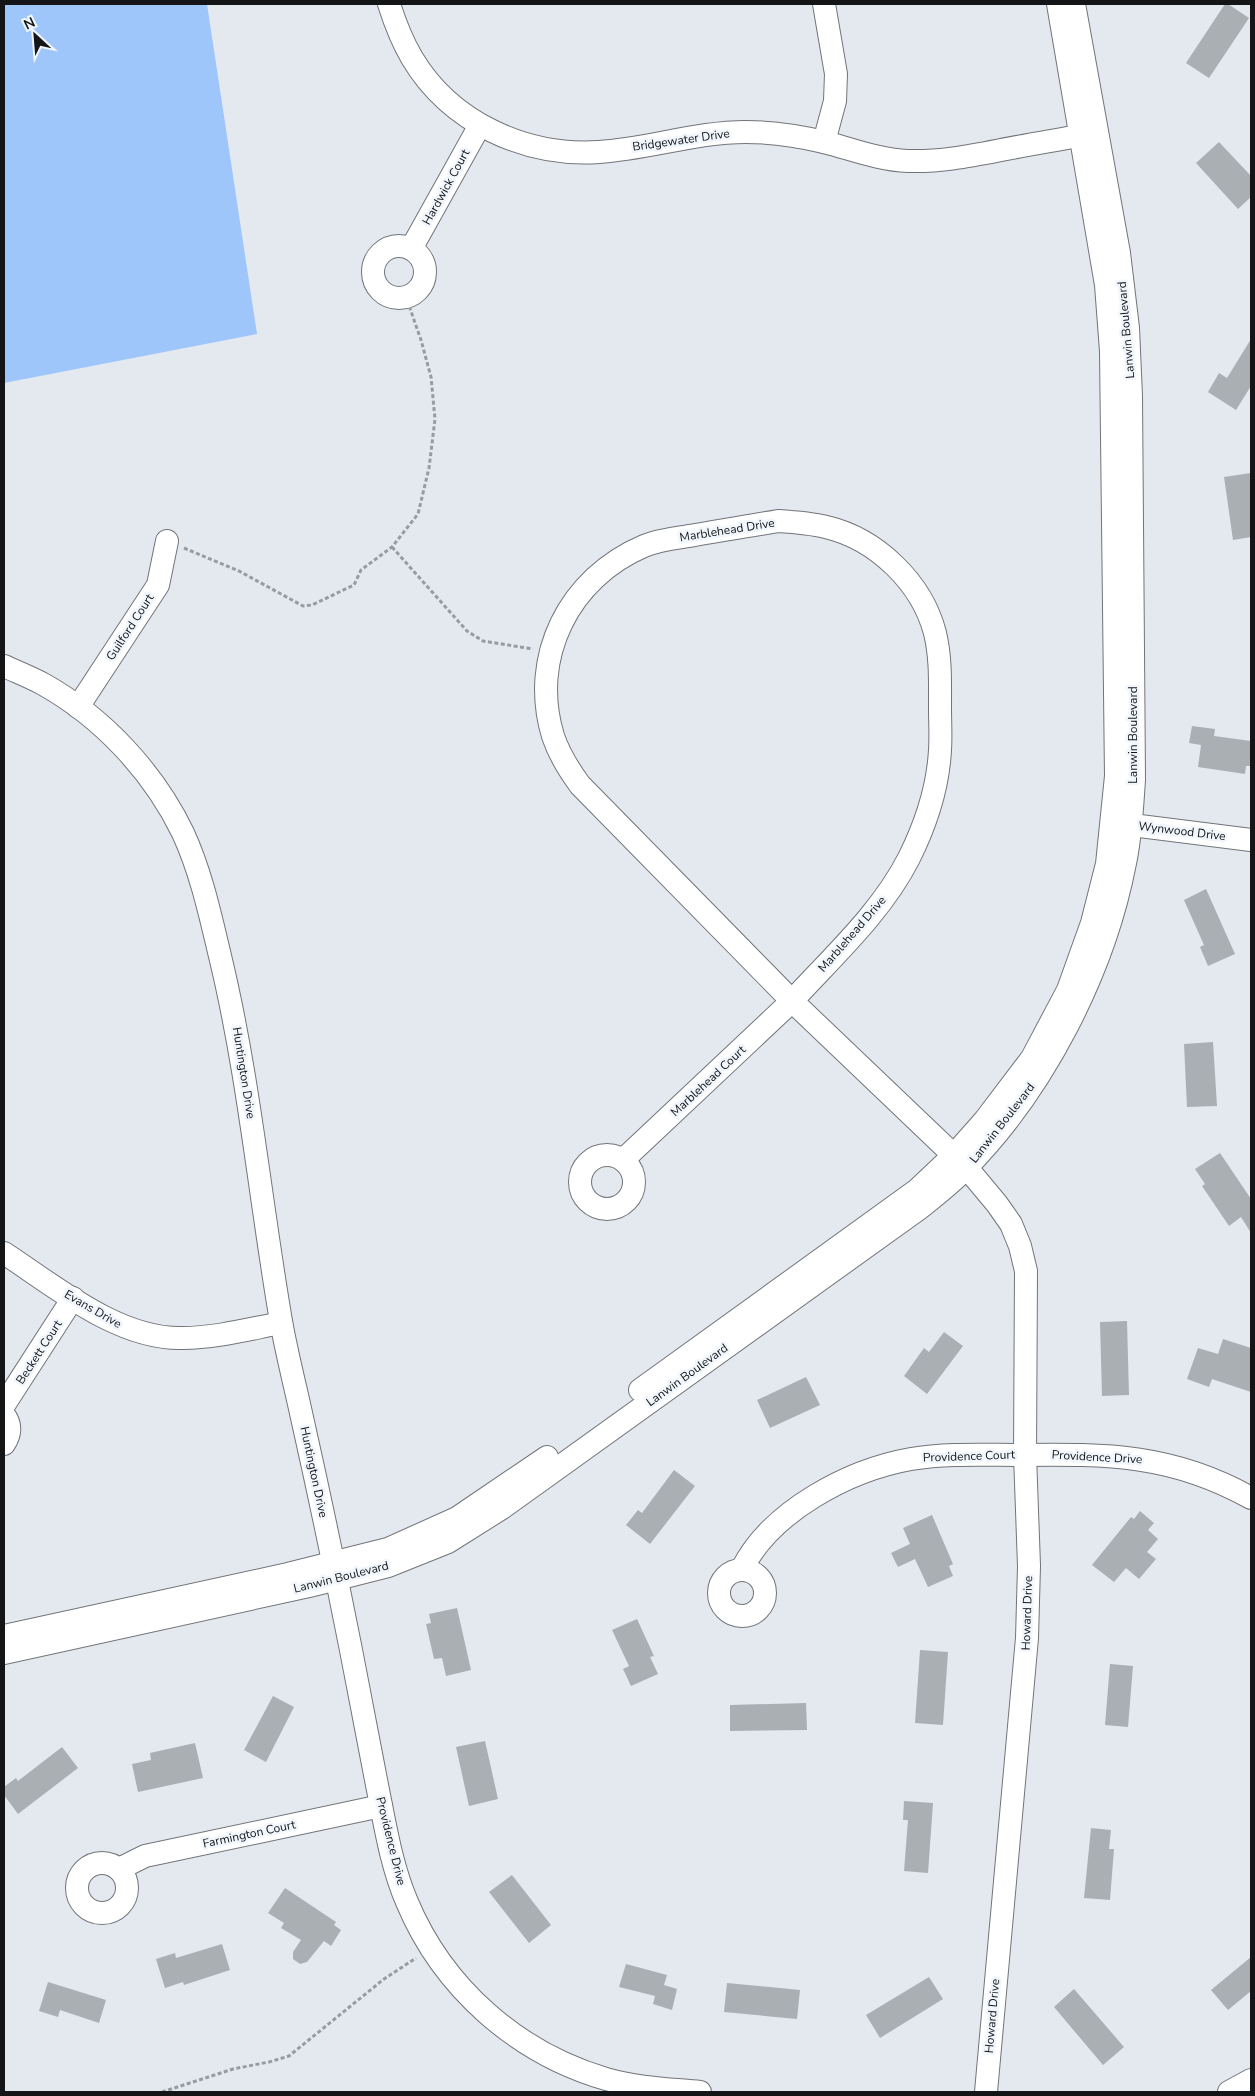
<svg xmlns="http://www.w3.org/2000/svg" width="1255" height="2096" font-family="'Nunito Sans',sans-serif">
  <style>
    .water { fill: #9ec6fb }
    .building { fill: #aaafb4 }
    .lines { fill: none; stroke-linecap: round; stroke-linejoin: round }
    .minor-casing { stroke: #71757a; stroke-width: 24 }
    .path { stroke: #989ca1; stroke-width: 3; stroke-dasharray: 4 2.5; stroke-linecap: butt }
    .minor { stroke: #fff; stroke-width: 22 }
    .labels { text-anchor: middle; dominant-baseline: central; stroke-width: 5; stroke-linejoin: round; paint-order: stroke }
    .street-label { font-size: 12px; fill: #131517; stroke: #f1f6fc }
  </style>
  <rect width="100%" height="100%" fill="#e4e9ef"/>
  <polygon class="water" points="4,4 207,4 257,334 4,383"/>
  <g class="building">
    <polygon points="1225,4 1228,4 1249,18 1209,78 1186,63"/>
    <polygon points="1219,142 1251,176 1251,197 1238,209 1196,163"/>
    <polygon points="1251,339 1251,386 1236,410 1208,392 1219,373 1227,378"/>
    <polygon points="1251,473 1251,537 1233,540 1224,477"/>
    <polygon points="1192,726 1215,729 1214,736 1251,741 1251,766 1246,766 1245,774 1198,767 1201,745 1189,743"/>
    <polygon points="1206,889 1235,954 1208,966 1200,947 1204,945 1184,900"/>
    <polygon points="1213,1042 1217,1106 1187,1107 1184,1044"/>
    <polygon points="1220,1153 1251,1199 1251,1233 1241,1217 1229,1226 1202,1186 1205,1184 1195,1169"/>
    <polygon points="1127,1321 1129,1395 1102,1396 1100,1322"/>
    <polygon points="944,1332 963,1346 927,1394 904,1376 924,1348 929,1352"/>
    <polygon points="1223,1339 1251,1348 1251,1392 1212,1379 1209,1387 1187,1379 1198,1348 1218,1354"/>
    <polygon points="806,1377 820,1405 770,1428 757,1400"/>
    <polygon points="674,1470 695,1486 650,1544 626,1525 638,1510 642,1513"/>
    <polygon points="1140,1511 1154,1523 1148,1530 1158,1539 1147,1552 1156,1559 1139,1579 1126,1568 1114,1582 1092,1565 1131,1517 1134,1519"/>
    <polygon points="932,1515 953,1564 949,1566 953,1576 928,1587 915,1559 898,1567 891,1553 910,1544 903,1528"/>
    <polygon points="457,1608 471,1670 446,1676 442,1658 434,1659 426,1624 431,1623 429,1614"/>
    <polygon points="637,1619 654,1656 650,1657 658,1674 631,1686 623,1669 629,1666 612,1630"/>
    <polygon points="920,1650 948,1652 943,1725 915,1723"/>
    <polygon points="1110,1664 1133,1666 1128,1727 1105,1725"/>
    <polygon points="273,1696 294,1707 266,1762 244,1750"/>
    <polygon points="806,1703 807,1730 730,1731 730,1705"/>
    <polygon points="485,1741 498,1799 469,1806 456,1747"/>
    <polygon points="195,1743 203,1778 138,1792 132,1764 151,1760 150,1753"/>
    <polygon points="62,1747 78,1768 18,1814 4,1795 4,1787 16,1778 18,1781"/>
    <polygon points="904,1801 933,1803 928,1873 904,1871 908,1820 903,1820"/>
    <polygon points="1091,1828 1111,1830 1109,1849 1114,1849 1110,1900 1084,1898"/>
    <polygon points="512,1875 551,1925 529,1943 489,1892"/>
    <polygon points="285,1888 336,1922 334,1925 341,1930 331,1946 324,1941 307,1962 300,1964 293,1959 293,1952 301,1940 281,1928 284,1923 268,1913"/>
    <polygon points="222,1944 230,1970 184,1985 183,1982 165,1988 156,1959 175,1953 176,1958"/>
    <polygon points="1251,1957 1251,1991 1228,2010 1211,1990"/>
    <polygon points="626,1964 667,1975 664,1985 677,1989 672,2010 653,2004 655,1996 619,1987"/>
    <polygon points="929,1977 943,1999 880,2038 866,2015"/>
    <polygon points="48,1982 106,2000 99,2023 60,2010 58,2017 39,2011"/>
    <polygon points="727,1983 800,1990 797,2019 724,2012"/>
    <polygon points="1074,1989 1124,2047 1103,2065 1054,2007"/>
  </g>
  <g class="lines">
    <g class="minor-casing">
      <g id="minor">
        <path d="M389 4C395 23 402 41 412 58 450 122 525 157 599 152 648 149 696 132 746 132 772 132 799 136 824 142 852 149 879 160 908 161 940 162 970 156 1001 150 1032 144 1063 139 1094 133"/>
        <polyline points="824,142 835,101 836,74 824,4"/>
        <circle cx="399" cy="272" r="26"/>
        <polyline points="411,249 480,125"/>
        <path d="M778 521C794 522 810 523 826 527 877 539 922 583 935 633 941 658 940 683 940 708 940 722 941 736 940 750 938 787 925 826 909 858 881 913 833 956 792 1001L580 785C569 770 559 754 553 736 529 657 569 578 644 546 660 539 678 538 695 535 723 530 750 526 778 521Z"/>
        <path d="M4 666C17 672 30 677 43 684 102 717 153 771 183 833 201 872 210 914 220 956 249 1076 260 1199 281 1321 287 1355 296 1389 303 1422 320 1498 336 1574 351 1650 360 1695 368 1740 377 1785 385 1824 391 1865 407 1902 443 1988 517 2053 606 2079 637 2088 669 2089 700 2092"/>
        <polyline points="78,707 158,585 167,541"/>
        <polyline points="1116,823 1251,840"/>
        <circle cx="607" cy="1182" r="27"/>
        <polyline points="623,1160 792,1001 967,1168 997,1204 1011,1224 1020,1246 1026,1271 1025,1455 1029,1566 1027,1638 986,2092"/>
        <path d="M4 1253C56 1287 119 1340 183 1338 216 1338 249 1329 281 1323"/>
        <polyline points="640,1390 917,1190 954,1155 985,1120 1032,1058 1068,990 1092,923 1107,864 1116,776 1111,351 1106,285 1058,4"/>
        <polyline points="4,1405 73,1298"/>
        <path d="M4 1415C12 1425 10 1435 4 1444"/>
        <path d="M742 1569C771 1511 849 1470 911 1459 947 1453 984 1455 1021 1455 1108 1454 1172 1454 1251 1498"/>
        <circle cx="742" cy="1593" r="23"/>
        <polyline points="4,1636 288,1574 388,1549 457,1518 547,1457"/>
        <path d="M4 1653 309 1586 388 1566 448 1542 502 1508 920 1208C936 1195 952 1183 966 1168 1044 1089 1104 972 1125 863 1131 835 1132 807 1134 780L1131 396 1128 328 1119 253 1074 4"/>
        <circle cx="102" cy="1888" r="25"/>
        <polyline points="119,1869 145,1856 381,1806"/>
        <polyline points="1229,2092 1251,2080"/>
      </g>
    </g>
    <g class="path">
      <polyline points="392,547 467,631 483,641 533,649"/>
      <polyline points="184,548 239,571 303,606 312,605 354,585 361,570 392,547 418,514 429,468 435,419 431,377 421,340 406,297"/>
      <polyline points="162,2092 233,2069 269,2062 289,2056 384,1979 416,1958"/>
    </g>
    <use href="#minor" class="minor"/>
  </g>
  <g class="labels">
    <g class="street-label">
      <text transform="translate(681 140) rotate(-8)">Bridgewater Drive</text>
      <text transform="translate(446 187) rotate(-61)">Hardwick Court</text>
      <text transform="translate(1126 330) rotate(-95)">Lanwin Boulevard</text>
      <text transform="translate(727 530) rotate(-9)">Marblehead Drive</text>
      <text transform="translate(130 627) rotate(-57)">Guilford Court</text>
      <text transform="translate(1133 735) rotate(-90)">Lanwin Boulevard</text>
      <text transform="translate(1182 831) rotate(7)">Wynwood Drive</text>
      <text transform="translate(852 934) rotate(-49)">Marblehead Drive</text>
      <text transform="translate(244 1073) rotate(81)">Huntington Drive</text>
      <text transform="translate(708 1081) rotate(-43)">Marblehead Court</text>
      <text transform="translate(1002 1123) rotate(-52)">Lanwin Boulevard</text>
      <text transform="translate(93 1309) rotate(30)">Evans Drive</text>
      <text transform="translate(39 1352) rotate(-57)">Beckett Court</text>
      <text transform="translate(687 1375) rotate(-36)">Lanwin Boulevard</text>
      <text transform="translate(969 1456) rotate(-2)">Providence Court</text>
      <text transform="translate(1097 1457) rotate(3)">Providence Drive</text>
      <text transform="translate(314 1472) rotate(78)">Huntington Drive</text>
      <text transform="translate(341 1577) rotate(-14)">Lanwin Boulevard</text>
      <text transform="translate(1027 1613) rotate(-88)">Howard Drive</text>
      <text transform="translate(249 1834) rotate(-12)">Farmington Court</text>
      <text transform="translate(391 1841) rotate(76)">Providence Drive</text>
      <text transform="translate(992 2016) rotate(-85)">Howard Drive</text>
    </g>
  </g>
  <rect width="1255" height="2096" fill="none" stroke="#131517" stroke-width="10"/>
  <g transform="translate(35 35) rotate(334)" stroke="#f1f6fc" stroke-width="4" paint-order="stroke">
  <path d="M0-4L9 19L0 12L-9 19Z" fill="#131517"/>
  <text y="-8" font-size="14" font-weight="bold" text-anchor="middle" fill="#131517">N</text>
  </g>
</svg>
